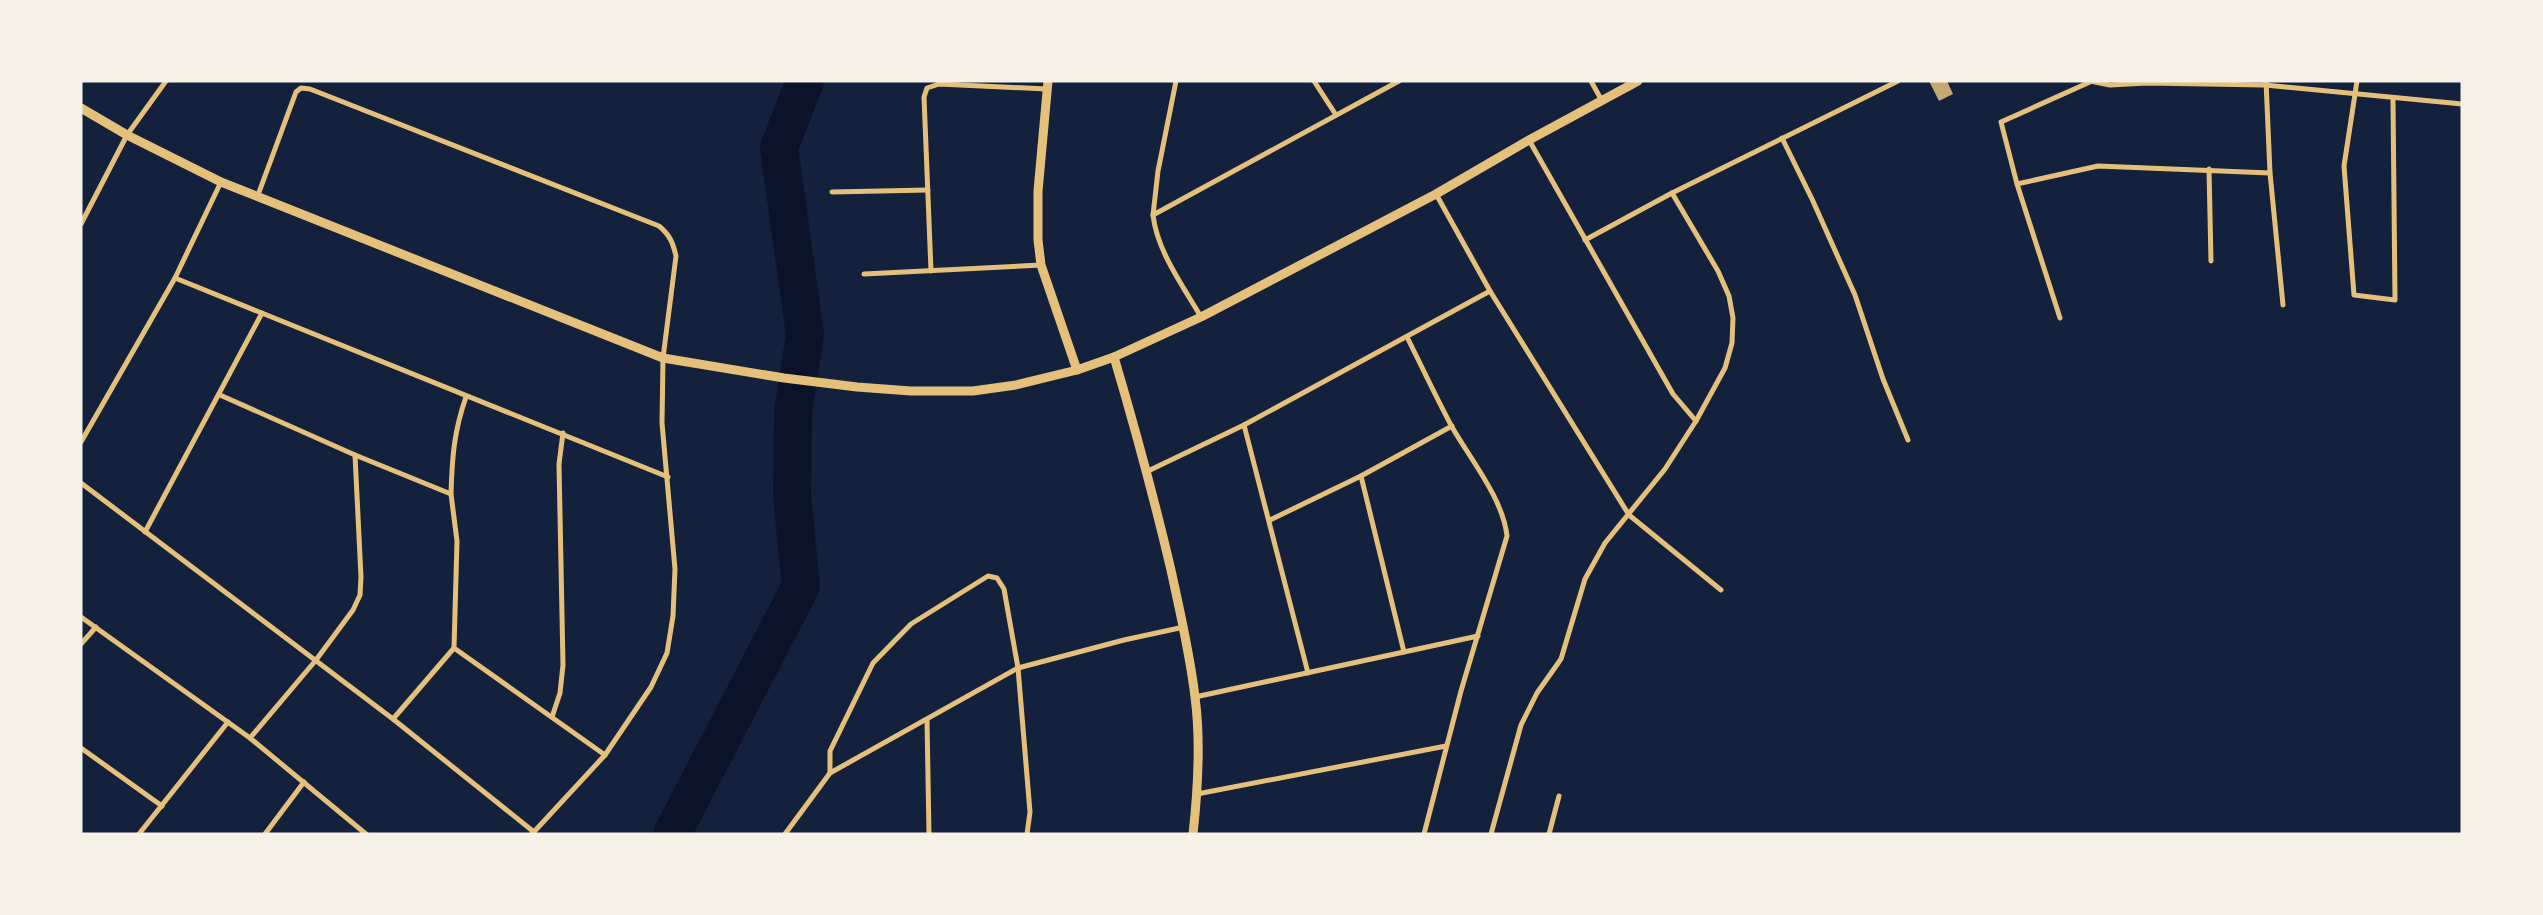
<svg xmlns="http://www.w3.org/2000/svg" width="2543" height="915" font-family="'PT Sans Narrow',sans-serif">
  <style>
    .lines { fill: none; stroke-linecap: round; stroke-linejoin: round }
    .river { stroke: #0b132b; stroke-width: 38 }
    .building { fill: #c6a872 }
    .minor { stroke: #e5c07b; stroke-width: 5 }
    .tertiary { stroke: #e5c07b; stroke-width: 9 }
  </style>
  <rect width="100%" height="100%" fill="#14213d"/>
  <g class="lines">
    <polyline class="river" points="672,834 801,586 792,496 793,413 805,334 779,148 805,81"/>
  </g>
  <polygon class="building" points="1929,81 1947,81 1953,94 1939,101"/>
  <g class="lines">
    <g class="minor">
      <polyline points="1314,81 1336,115"/>
      <polyline points="1591,81 1602,101"/>
      <polyline points="2090,81 2110,85 2147,83 2265,85 2462,104"/>
      <polyline points="2266,81 2270,173 2283,305"/>
      <polyline points="2357,81 2344,166 2354,295 2395,300 2393,99"/>
      <polyline points="1782,138 1812,199 1855,295 1883,379 1908,440"/>
      <polyline points="1529,140 1673,394 1696,421"/>
      <polyline points="2209,169 2211,261"/>
      <polyline points="2017,184 2098,166 2270,173"/>
      <polyline points="832,192 928,190"/>
      <polyline points="1436,194 1490,291 1629,515 1721,590"/>
      <path d="M258 195 296 92 301 88 310 89 659 226C670 235 673 243 676 256L663 358 662 423 675 569 673 616 667 653 651 687 605 755 532 834"/>
      <polyline points="1153,215 1158,171 1176,81"/>
      <polyline points="81,224 127,135 166,81"/>
      <polyline points="1585,240 1672,193 1898,81"/>
      <polyline points="931,271 924,97 927,88 939,84 1046,89"/>
      <polyline points="864,274 1041,265"/>
      <polyline points="175,278 668,477"/>
      <path d="M1201 317C1183 286 1157 251 1153 215L1399 81"/>
      <polyline points="2060,318 2017,184 2001,122 2090,82"/>
      <path d="M1407 337C1422 367 1436 397 1452 427 1471 460 1503 499 1507 536L1461 691 1424 834"/>
      <path d="M220 395 355 455 451 494C452 458 454 431 466 397"/>
      <polyline points="1244,425 1308,673"/>
      <polyline points="81,442 175,278 221,182"/>
      <polyline points="1148,471 1244,425 1490,291"/>
      <polyline points="81,483 393,719 534,832"/>
      <polyline points="451,494 457,541 454,648 605,755"/>
      <polyline points="1270,520 1361,476"/>
      <polyline points="145,532 262,313"/>
      <polyline points="81,617 250,738 316,660 353,610 360,595 361,577 355,455"/>
      <polyline points="81,644 96,627"/>
      <polyline points="1404,652 1361,476 1452,426"/>
      <polyline points="1195,697 1478,636"/>
      <polyline points="552,717 560,693 563,665 559,464 563,433"/>
      <polyline points="393,719 454,648"/>
      <polyline points="927,720 929,834"/>
      <polyline points="250,738 366,834"/>
      <polyline points="81,748 162,806"/>
      <polyline points="830,773 830,751 873,663 911,624 988,576 997,578 1004,589 1018,668 1030,812 1027,834"/>
      <polyline points="1197,794 1446,746"/>
      <polyline points="139,834 228,722"/>
      <polyline points="265,834 304,782"/>
      <polyline points="785,834 830,773 1018,668 1124,640 1184,627"/>
      <polyline points="1491,834 1521,725 1537,693 1561,659 1585,579 1605,543 1665,469 1696,421 1725,368 1732,343 1733,318 1729,296 1718,271 1672,193"/>
      <polyline points="1549,834 1559,796"/>
    </g>
    <g class="tertiary">
      <polyline points="1048,81 1038,191 1038,240 1041,265 1077,370"/>
      <polyline points="81,108 127,135 221,182 663,358 784,378 857,387 911,391 973,391 1016,385 1077,370 1114,357 1201,317 1436,194 1529,140 1638,81"/>
      <path d="M1114 357C1135 428 1154 498 1171 570 1180 612 1190 654 1195 697 1201 742 1198 789 1193 834"/>
    </g>
  </g>
  <rect width="2543" height="915" fill="none" stroke="#f6f1e7" stroke-width="165"/>
</svg>
